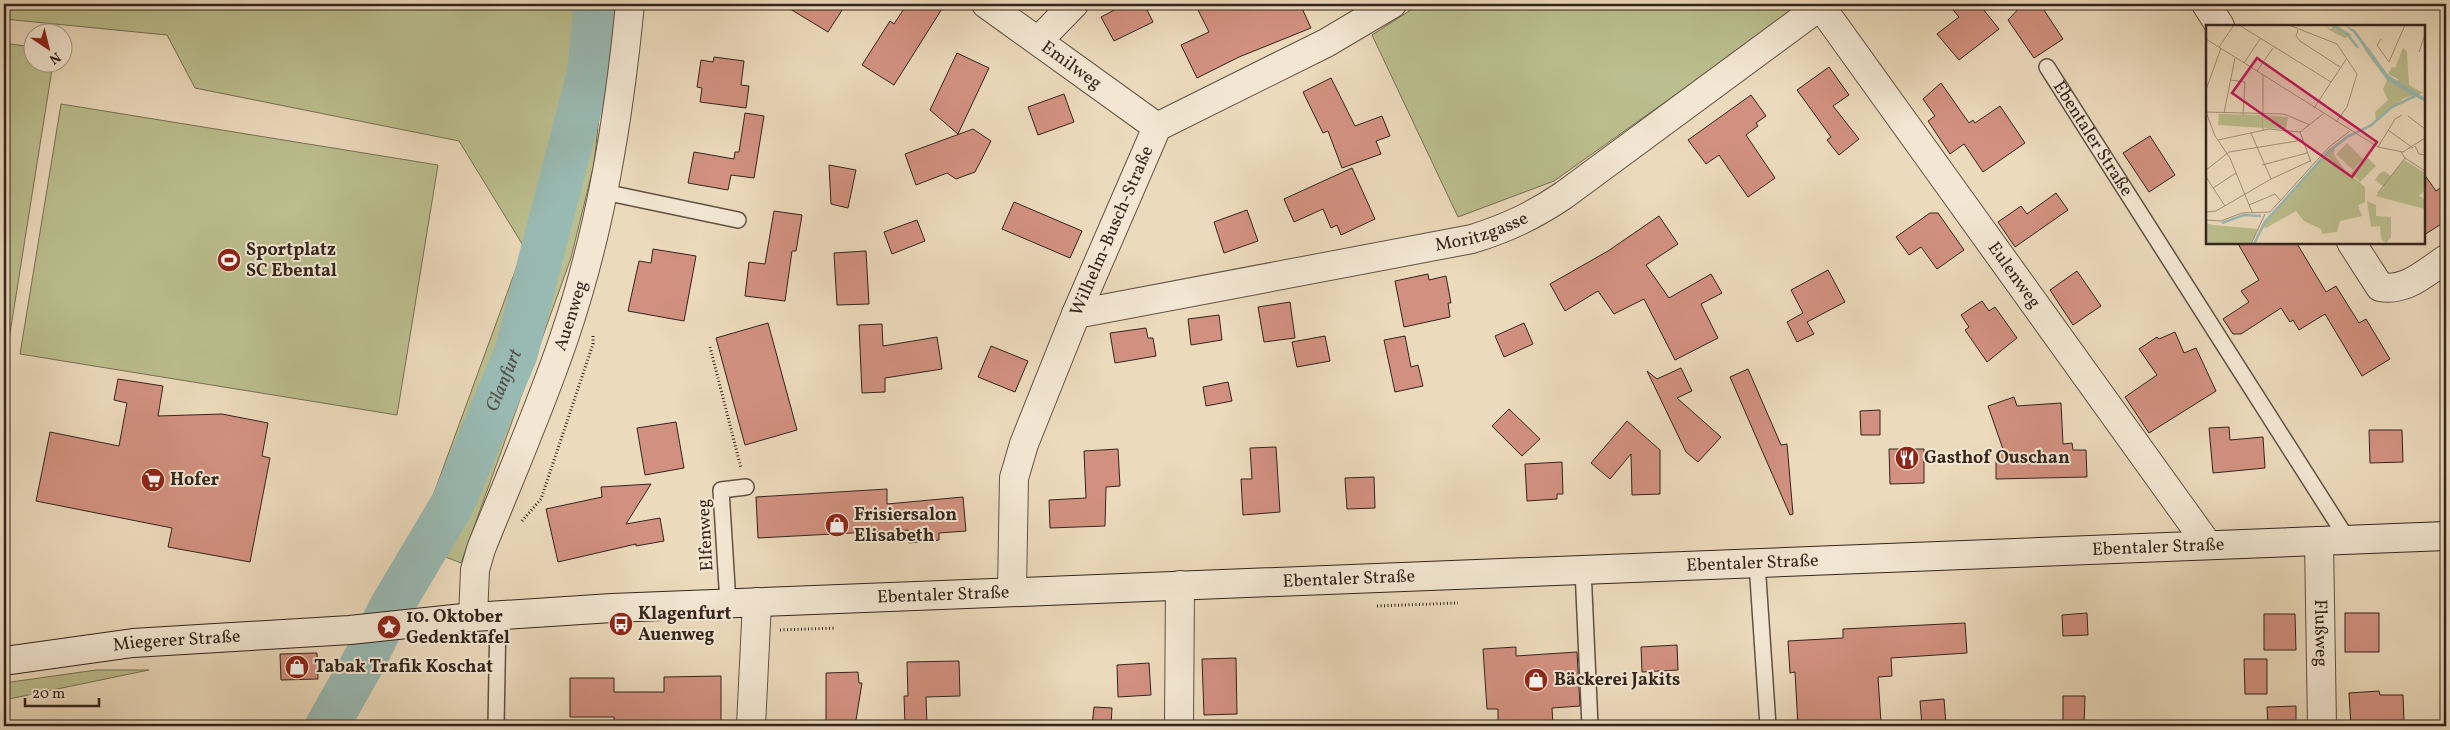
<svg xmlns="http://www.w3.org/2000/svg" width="2450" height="730" font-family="Vollkorn,serif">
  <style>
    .green { fill: #bbbe8e; stroke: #777155 }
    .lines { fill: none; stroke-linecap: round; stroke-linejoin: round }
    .river { stroke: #99bab3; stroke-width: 44 }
    .building { fill: #d29180; stroke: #33241c }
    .lane-casing { stroke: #615244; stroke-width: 18 }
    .street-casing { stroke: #615244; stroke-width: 30 }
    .secondary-casing { stroke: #33241c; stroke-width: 30 }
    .path { stroke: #33241c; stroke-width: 3; stroke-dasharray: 1 2.5; stroke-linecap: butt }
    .lane { stroke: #f3e7d3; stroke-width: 15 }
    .street { stroke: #f3e7d3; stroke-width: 28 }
    .secondary { stroke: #f3e7d3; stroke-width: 28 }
    .labels { text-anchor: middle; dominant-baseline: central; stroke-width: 4; stroke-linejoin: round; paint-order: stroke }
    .street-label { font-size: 18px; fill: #33241c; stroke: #f3e7d3 }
    .poi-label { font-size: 18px; font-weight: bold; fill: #33241c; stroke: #f3e7d3; text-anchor: start }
    .water-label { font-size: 19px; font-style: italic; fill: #525149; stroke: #f3e7d3 }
    .inset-river { fill: none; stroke: #99bab3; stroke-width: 2.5 }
    .inset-road { fill: none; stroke: #a2917c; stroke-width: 1 }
    .view { fill: #c2185b; fill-opacity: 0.15; stroke: #c2185b; stroke-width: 2.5 }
    .inset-edge { fill: none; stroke: #33241c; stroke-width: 2.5 }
  </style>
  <rect width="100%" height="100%" fill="#ecdabc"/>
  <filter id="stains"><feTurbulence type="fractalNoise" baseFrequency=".004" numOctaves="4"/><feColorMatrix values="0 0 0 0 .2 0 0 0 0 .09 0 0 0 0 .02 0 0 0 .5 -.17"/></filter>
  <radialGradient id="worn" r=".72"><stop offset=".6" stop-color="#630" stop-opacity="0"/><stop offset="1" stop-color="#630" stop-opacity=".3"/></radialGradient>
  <g class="green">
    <polygon points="4,4 611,4 594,164 571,258 461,563 415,545 524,247 459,141 195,88 167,35 4,19"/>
    <polygon points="1420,4 1803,4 1554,181 1458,217 1372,35"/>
    <polygon points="4,43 32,47 32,62 53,63 4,371"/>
    <polygon points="61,104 438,165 397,415 20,354"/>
    <polygon points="96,670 149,670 4,700 4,683"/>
  </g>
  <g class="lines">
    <path class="river" id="s1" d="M327 726 366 657 390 609 453 503 516 353 589 73 596 4"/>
  </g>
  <g class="building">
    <polygon points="782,4 846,4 828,32"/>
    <polygon points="907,4 945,4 894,85 862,65 890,21 894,24"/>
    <polygon points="1126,4 1144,4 1153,22 1114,41 1101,17"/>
    <polygon points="1195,4 1300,4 1311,28 1239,57 1197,78 1181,45 1209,32"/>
    <polygon points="1948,4 1979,4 1999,29 1959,60 1937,34 1959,17"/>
    <polygon points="2023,4 2040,4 2063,39 2034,58 2008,20"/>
    <polygon points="957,53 989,68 958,134 930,110"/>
    <polygon points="714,57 744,61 741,85 749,86 746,108 700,102 702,88 697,87 701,60 713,62"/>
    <polygon points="1829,67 1849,95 1833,106 1859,139 1839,155 1827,140 1831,137 1797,90"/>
    <polygon points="1331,78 1355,126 1382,116 1390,136 1376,141 1381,154 1342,168 1328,131 1323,133 1303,92"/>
    <polygon points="1941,83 1969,123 1973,120 1975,123 2000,106 2025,143 1983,172 1964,144 1950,154 1928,121 1935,116 1923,99"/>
    <polygon points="1064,94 1074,122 1038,135 1028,107"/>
    <polygon points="1751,95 1766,116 1756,123 1758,126 1746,135 1775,178 1748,197 1719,155 1706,164 1688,140"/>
    <polygon points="745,113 764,116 754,178 731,175 728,190 688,183 694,152 734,159 735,152 739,152"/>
    <polygon points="973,129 991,141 975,172 956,179 947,173 916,185 905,154"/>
    <polygon points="2150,136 2175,175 2149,192 2123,153"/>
    <polygon points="829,165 856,170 848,208 831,204"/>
    <polygon points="1352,168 1375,219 1341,235 1337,225 1331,228 1323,209 1294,222 1284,199"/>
    <polygon points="2424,174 2436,191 2446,184 2446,221 2424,235"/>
    <polygon points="2056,193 2068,210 2015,247 1998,222 2021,206 2027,214"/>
    <polygon points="1014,202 1082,231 1070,258 1002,229"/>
    <polygon points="1247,210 1258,241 1224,253 1214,222"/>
    <polygon points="774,211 802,215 796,251 792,251 785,301 745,296 749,262 765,264"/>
    <polygon points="1930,213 1938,213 1964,250 1937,269 1921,247 1909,255 1896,237"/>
    <polygon points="1659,216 1678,244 1646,265 1669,298 1711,274 1722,293 1701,304 1718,338 1675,360 1644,299 1614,314 1598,291 1565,311 1550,284 1608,251"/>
    <polygon points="917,220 925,241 892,254 884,232"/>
    <polygon points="2237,242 2296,242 2326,292 2336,286 2359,323 2366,319 2390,359 2362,376 2325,314 2299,330 2293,320 2290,322 2281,308 2241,334 2233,334 2223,319 2249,302 2241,291 2259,280"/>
    <polygon points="653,249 696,256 684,321 628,311 639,261 651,263"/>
    <polygon points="866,251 869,304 837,305 834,253"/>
    <polygon points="1828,270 1845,302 1807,322 1814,334 1797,342 1787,322 1803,313 1791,290"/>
    <polygon points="2077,271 2101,306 2073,325 2050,290"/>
    <polygon points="1428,274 1429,280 1446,276 1451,303 1448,303 1450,317 1404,327 1395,281"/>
    <polygon points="1982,301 1989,311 1995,307 2017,338 1987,362 1965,330 1969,327 1961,315"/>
    <polygon points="1290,302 1295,338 1264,342 1258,307"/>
    <polygon points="1219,315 1222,340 1191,345 1188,319"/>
    <polygon points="768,323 797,430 745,445 716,338"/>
    <polygon points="1524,323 1533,344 1504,357 1495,336"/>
    <polygon points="882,324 883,346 937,337 942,369 885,378 885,392 862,393 859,325"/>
    <polygon points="1146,328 1148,338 1153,338 1156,356 1115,363 1110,333"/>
    <polygon points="2175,332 2184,353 2196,348 2216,391 2149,433 2125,397 2157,375 2139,349 2157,337 2159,339"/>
    <polygon points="1325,336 1330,361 1297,367 1292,342"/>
    <polygon points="1405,336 1411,367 1418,365 1423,386 1395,392 1384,340"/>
    <polygon points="991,346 1028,361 1015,392 978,377"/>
    <polygon points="1681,368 1692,391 1677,398 1721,437 1698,462 1686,452 1647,371 1657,379"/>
    <polygon points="1748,369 1781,445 1787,444 1793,514 1790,515 1730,377"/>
    <polygon points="118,379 163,386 158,416 222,414 268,423 262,456 270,458 250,562 168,547 172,528 36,501 50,432 119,446 127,403 114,400"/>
    <polygon points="1228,382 1232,401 1206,406 1203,387"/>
    <polygon points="2014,397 2017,406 2061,403 2063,444 2072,443 2073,450 2086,450 2087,477 1996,479 1996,452 2004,452 1988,406"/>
    <polygon points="1509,409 1540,439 1522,456 1492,426"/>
    <polygon points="1880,410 1880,435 1861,435 1860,411"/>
    <polygon points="1627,421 1660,450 1660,494 1632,495 1631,454 1610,479 1591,463"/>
    <polygon points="676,422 684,468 645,475 637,428"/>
    <polygon points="2229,427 2230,440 2263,437 2265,468 2213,473 2209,428"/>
    <polygon points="2369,430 2402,430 2403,462 2370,463"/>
    <polygon points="1276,447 1280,512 1243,515 1241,479 1252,479 1250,448"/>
    <polygon points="1118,449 1120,486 1106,487 1105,526 1050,528 1049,500 1086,498 1084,451"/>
    <polygon points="1889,449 1924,449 1924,483 1890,484"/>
    <polygon points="1562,462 1563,494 1557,494 1557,499 1527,501 1525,464"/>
    <polygon points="1374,477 1375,508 1347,509 1345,478"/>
    <polygon points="651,484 626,524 660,518 664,541 636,546 636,544 558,562 546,509 602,497 601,487"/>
    <polygon points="887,489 887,504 963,497 966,531 939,533 939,540 909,543 908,530 758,538 756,497"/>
    <polygon points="2087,613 2088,635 2063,636 2062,615"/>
    <rect x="2345" y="613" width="34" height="39"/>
    <polygon points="2264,614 2295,614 2296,650 2264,650"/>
    <polygon points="1965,623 1967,653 1891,658 1892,676 1878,677 1881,723 1798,726 1795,672 1790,673 1788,641 1843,638 1843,629"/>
    <polygon points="1677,645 1678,670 1642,672 1641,647"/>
    <polygon points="1516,647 1516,656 1577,652 1580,706 1552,708 1553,726 1502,726 1502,721 1498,721 1498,709 1487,709 1483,649"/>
    <polygon points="317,653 318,679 281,680 280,654"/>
    <polygon points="1236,658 1237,714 1204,715 1202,659"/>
    <polygon points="2244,659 2267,659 2267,694 2245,694"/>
    <polygon points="959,661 960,696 926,697 927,725 905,725 904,696 908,696 907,662"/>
    <polygon points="1149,663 1151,695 1118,697 1117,665"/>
    <polygon points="858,672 859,683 862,683 855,726 826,726 826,673"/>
    <polygon points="721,676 721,722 614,726 614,717 570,717 570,678 614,678 614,692 664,692 664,677"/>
    <polygon points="2379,691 2380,695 2403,695 2404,722 2381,723 2381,726 2351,726 2349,693"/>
    <polygon points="2063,696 2085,696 2084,726 2063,726"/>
    <polygon points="1944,699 1946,725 1922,726 1920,701"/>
    <polygon points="2296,706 2296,726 2268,726 2267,707"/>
    <polygon points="1094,707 1112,708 1111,726 1092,726"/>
  </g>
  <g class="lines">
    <g class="lane-casing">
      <g id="lane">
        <path id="s2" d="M2047 67 2348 540"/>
        <polyline points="604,192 738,220"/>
        <polyline points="1757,563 1768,726"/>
        <polyline points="1583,569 1590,726"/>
        <polyline points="728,603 721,490 746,487"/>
        <polyline points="496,726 498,616"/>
      </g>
    </g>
    <g class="street-casing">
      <g id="street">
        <path id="s3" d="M986 4 1157 127"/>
        <path id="s4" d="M1819 4 2208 545"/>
        <polyline points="2206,4 2220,26"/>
        <polyline points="1039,40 1074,4"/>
        <path d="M2351 242 2380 287C2406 292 2426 272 2446 259"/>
        <path id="s5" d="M1076 314 1472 239C1507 228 1533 216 1564 195L1823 4"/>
        <path id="s6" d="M2319 541 2322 726"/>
        <path id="s7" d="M1012 591 1014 478 1024 444 1076 314 1157 127 1326 43 1392 4"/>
        <path id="s8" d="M473 617 475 570 481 549C509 479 540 409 564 338 601 230 619 117 630 4"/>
        <polyline points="751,726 757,602"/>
        <polyline points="1179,726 1180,585"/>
      </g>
    </g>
    <g class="secondary-casing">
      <g id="secondary">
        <path id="s9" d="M4 661 133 643 350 630 473 617 612 608 2446 536"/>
      </g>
    </g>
    <g class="path">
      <polyline points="710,347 741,468"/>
      <polyline points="522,521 541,499 593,344 593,335"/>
      <polyline points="1377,606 1458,603"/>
      <polyline points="780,630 836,628"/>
    </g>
    <use href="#lane" class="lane"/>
    <use href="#street" class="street"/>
    <use href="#secondary" class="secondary"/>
  </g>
  <defs>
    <g id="stadium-disc" transform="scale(1.25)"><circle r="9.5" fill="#8f2418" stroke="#f3e7d3"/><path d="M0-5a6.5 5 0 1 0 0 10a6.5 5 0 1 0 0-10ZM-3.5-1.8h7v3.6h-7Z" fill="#fff"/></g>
    <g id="restaurant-disc" transform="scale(1.25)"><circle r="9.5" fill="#8f2418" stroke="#f3e7d3"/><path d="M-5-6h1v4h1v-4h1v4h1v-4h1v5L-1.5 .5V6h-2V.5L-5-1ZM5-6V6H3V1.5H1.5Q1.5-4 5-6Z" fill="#fff"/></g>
    <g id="supermarket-disc" transform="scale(1.25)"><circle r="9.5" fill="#8f2418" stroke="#f3e7d3"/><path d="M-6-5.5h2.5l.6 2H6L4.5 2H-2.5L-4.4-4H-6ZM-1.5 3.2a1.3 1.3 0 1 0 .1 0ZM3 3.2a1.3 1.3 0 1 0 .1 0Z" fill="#fff"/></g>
    <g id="shop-disc" transform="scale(1.25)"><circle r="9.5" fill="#8f2418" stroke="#f3e7d3"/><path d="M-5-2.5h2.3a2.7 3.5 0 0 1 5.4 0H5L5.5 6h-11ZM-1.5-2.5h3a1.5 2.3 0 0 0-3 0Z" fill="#fff"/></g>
    <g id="bus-disc" transform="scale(1.25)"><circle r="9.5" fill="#8f2418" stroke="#f3e7d3"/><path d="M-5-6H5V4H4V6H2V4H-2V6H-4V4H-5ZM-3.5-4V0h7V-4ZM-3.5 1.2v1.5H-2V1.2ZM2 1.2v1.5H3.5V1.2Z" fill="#fff"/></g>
    <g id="sight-disc" transform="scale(1.25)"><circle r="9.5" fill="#8f2418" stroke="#f3e7d3"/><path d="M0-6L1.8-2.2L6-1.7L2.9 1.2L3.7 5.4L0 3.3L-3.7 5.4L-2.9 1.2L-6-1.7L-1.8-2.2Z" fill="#fff"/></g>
  </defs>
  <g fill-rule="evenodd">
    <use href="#stadium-disc" x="229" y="260"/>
    <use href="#restaurant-disc" x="1907" y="458"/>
    <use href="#supermarket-disc" x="153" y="480"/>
    <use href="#shop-disc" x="837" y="525"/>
    <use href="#bus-disc" x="621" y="624"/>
    <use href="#sight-disc" x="389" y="627"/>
    <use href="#shop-disc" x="297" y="667"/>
    <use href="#shop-disc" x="1536" y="680"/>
  </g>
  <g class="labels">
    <g class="street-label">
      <text stroke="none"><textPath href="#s3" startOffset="105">Emilweg</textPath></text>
      <text stroke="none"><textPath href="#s2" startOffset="85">Ebentaler Straße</textPath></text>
      <text stroke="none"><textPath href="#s7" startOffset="379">Wilhelm-Busch-Straße</textPath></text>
      <text stroke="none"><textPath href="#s5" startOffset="414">Moritzgasse</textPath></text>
      <text stroke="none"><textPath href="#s4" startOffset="334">Eulenweg</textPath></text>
      <text stroke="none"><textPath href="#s8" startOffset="319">Auenweg</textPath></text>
      <text transform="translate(706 535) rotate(-93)">Elfenweg</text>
      <text stroke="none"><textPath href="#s9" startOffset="2158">Ebentaler Straße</textPath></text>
      <text stroke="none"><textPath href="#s9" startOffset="1752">Ebentaler Straße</textPath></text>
      <text stroke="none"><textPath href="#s9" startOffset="1348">Ebentaler Straße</textPath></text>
      <text stroke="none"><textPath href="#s9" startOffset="942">Ebentaler Straße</textPath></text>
      <text stroke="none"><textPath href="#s6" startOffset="92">Flußweg</textPath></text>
      <text stroke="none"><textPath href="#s9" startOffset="174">Miegerer Straße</textPath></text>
    </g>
    <g class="poi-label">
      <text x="246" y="250">Sportplatz<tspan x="246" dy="21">SC Ebental</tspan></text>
      <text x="1924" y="458">Gasthof Ouschan</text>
      <text x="170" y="480">Hofer</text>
      <text x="854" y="515">Frisiersalon<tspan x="854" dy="21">Elisabeth</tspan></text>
      <text x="638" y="614">Klagenfurt<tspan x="638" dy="21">Auenweg</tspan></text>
      <text x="406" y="617">10. Oktober<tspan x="406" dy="21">Gedenktafel</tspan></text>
      <text x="314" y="667">Tabak Trafik Koschat</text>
      <text x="1554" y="680">Bäckerei Jakits</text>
    </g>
    <g class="water-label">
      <text stroke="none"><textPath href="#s1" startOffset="389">Glanfurt</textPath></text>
    </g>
  </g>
  <g transform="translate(2206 25)">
    <rect width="219" height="219" fill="#ecdabc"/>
    <path d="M120 0 124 4 130 0 146 10 139 13 123 5ZM162 22 182 50 191 57 192 54 182 49 186 42 189 43 197 23 201 27 203 60 217 68 198 73 170 95 169 87 182 75 177 64 181 55 158 24ZM13 89 57 90V103L12 100ZM58 90 82 92 80 104 58 103ZM143 109 144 111 129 122 128 130 139 145 159 162V177L152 180 156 191 134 196 131 207 116 209 115 204 98 196 90 186 60 203 55 201 123 124ZM141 118 157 134 147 145 130 129ZM161 132 170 141 154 157 145 148ZM198 135 219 148V165L213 171 219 174V184L170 171 178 162 169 155 173 149 178 146 185 151ZM161 176 170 180V191L185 192V212L180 218 175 214 174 201 165 202ZM0 198 7 200 52 204 45 219H4L0 216Z" fill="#bbbe8e"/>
    <path d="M138 0 149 5 182 50 219 73V77L181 55 147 7Z" fill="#99bab3"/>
    <path class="inset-river" d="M126 0 142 10 152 23M16 198 38 190 55 191M48 219 59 197 120 129 141 112 164 101 186 82 209 71"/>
    <path class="inset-road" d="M33 0 125 57M83 0 131 19 151 49 141 82 130 97M92 5 90 11 94 16 134 42M0 14 172 122 197 127 219 113M175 14 171 20 183 37 199 0M13 22 28 0M213 27 219 9M38 38 54 14M51 46 67 23M57 50V105M25 55 39 57 37 90M0 65 15 23M108 83 141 33M0 87 9 111 24 133 46 187M0 87 78 89 104 100M18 88 29 33M202 91 219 104M182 105 207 123M94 107 105 137M45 108 65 154M12 115 63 104 94 107 117 89M209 121 213 129 219 130M172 122 189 94 196 90M195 127 199 133 219 146M56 140 101 128M0 145 23 127 97 115M0 152 19 181M7 163 30 148M172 168 199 133M43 180 69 169 75 176M0 187 10 186 65 154 104 136M0 195 15 196 36 188 64 187 123 122 144 106M45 219 59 189"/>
    <path class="view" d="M51 33 171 117 146 152 26 68Z"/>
    <rect width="219" height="219" class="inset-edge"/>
  </g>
  <rect width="2450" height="730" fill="none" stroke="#ecdabc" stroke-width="20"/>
  <rect x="5" y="5" width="2440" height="720" fill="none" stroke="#33241c" stroke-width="2.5"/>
  <rect x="10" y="10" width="2430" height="710" fill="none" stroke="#33241c"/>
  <g transform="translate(48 48) rotate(145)"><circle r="24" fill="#f3e7d3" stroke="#a6998a"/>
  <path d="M0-4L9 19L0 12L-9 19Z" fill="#8f2418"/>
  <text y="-8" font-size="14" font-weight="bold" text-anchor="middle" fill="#33241c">N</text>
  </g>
  <path d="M25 698v8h74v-8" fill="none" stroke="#33241c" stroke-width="2.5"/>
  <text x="32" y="698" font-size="15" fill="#33241c" stroke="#f3e7d3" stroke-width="4" paint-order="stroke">20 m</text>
  <rect width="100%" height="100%" filter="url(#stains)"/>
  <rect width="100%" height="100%" fill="url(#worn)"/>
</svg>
